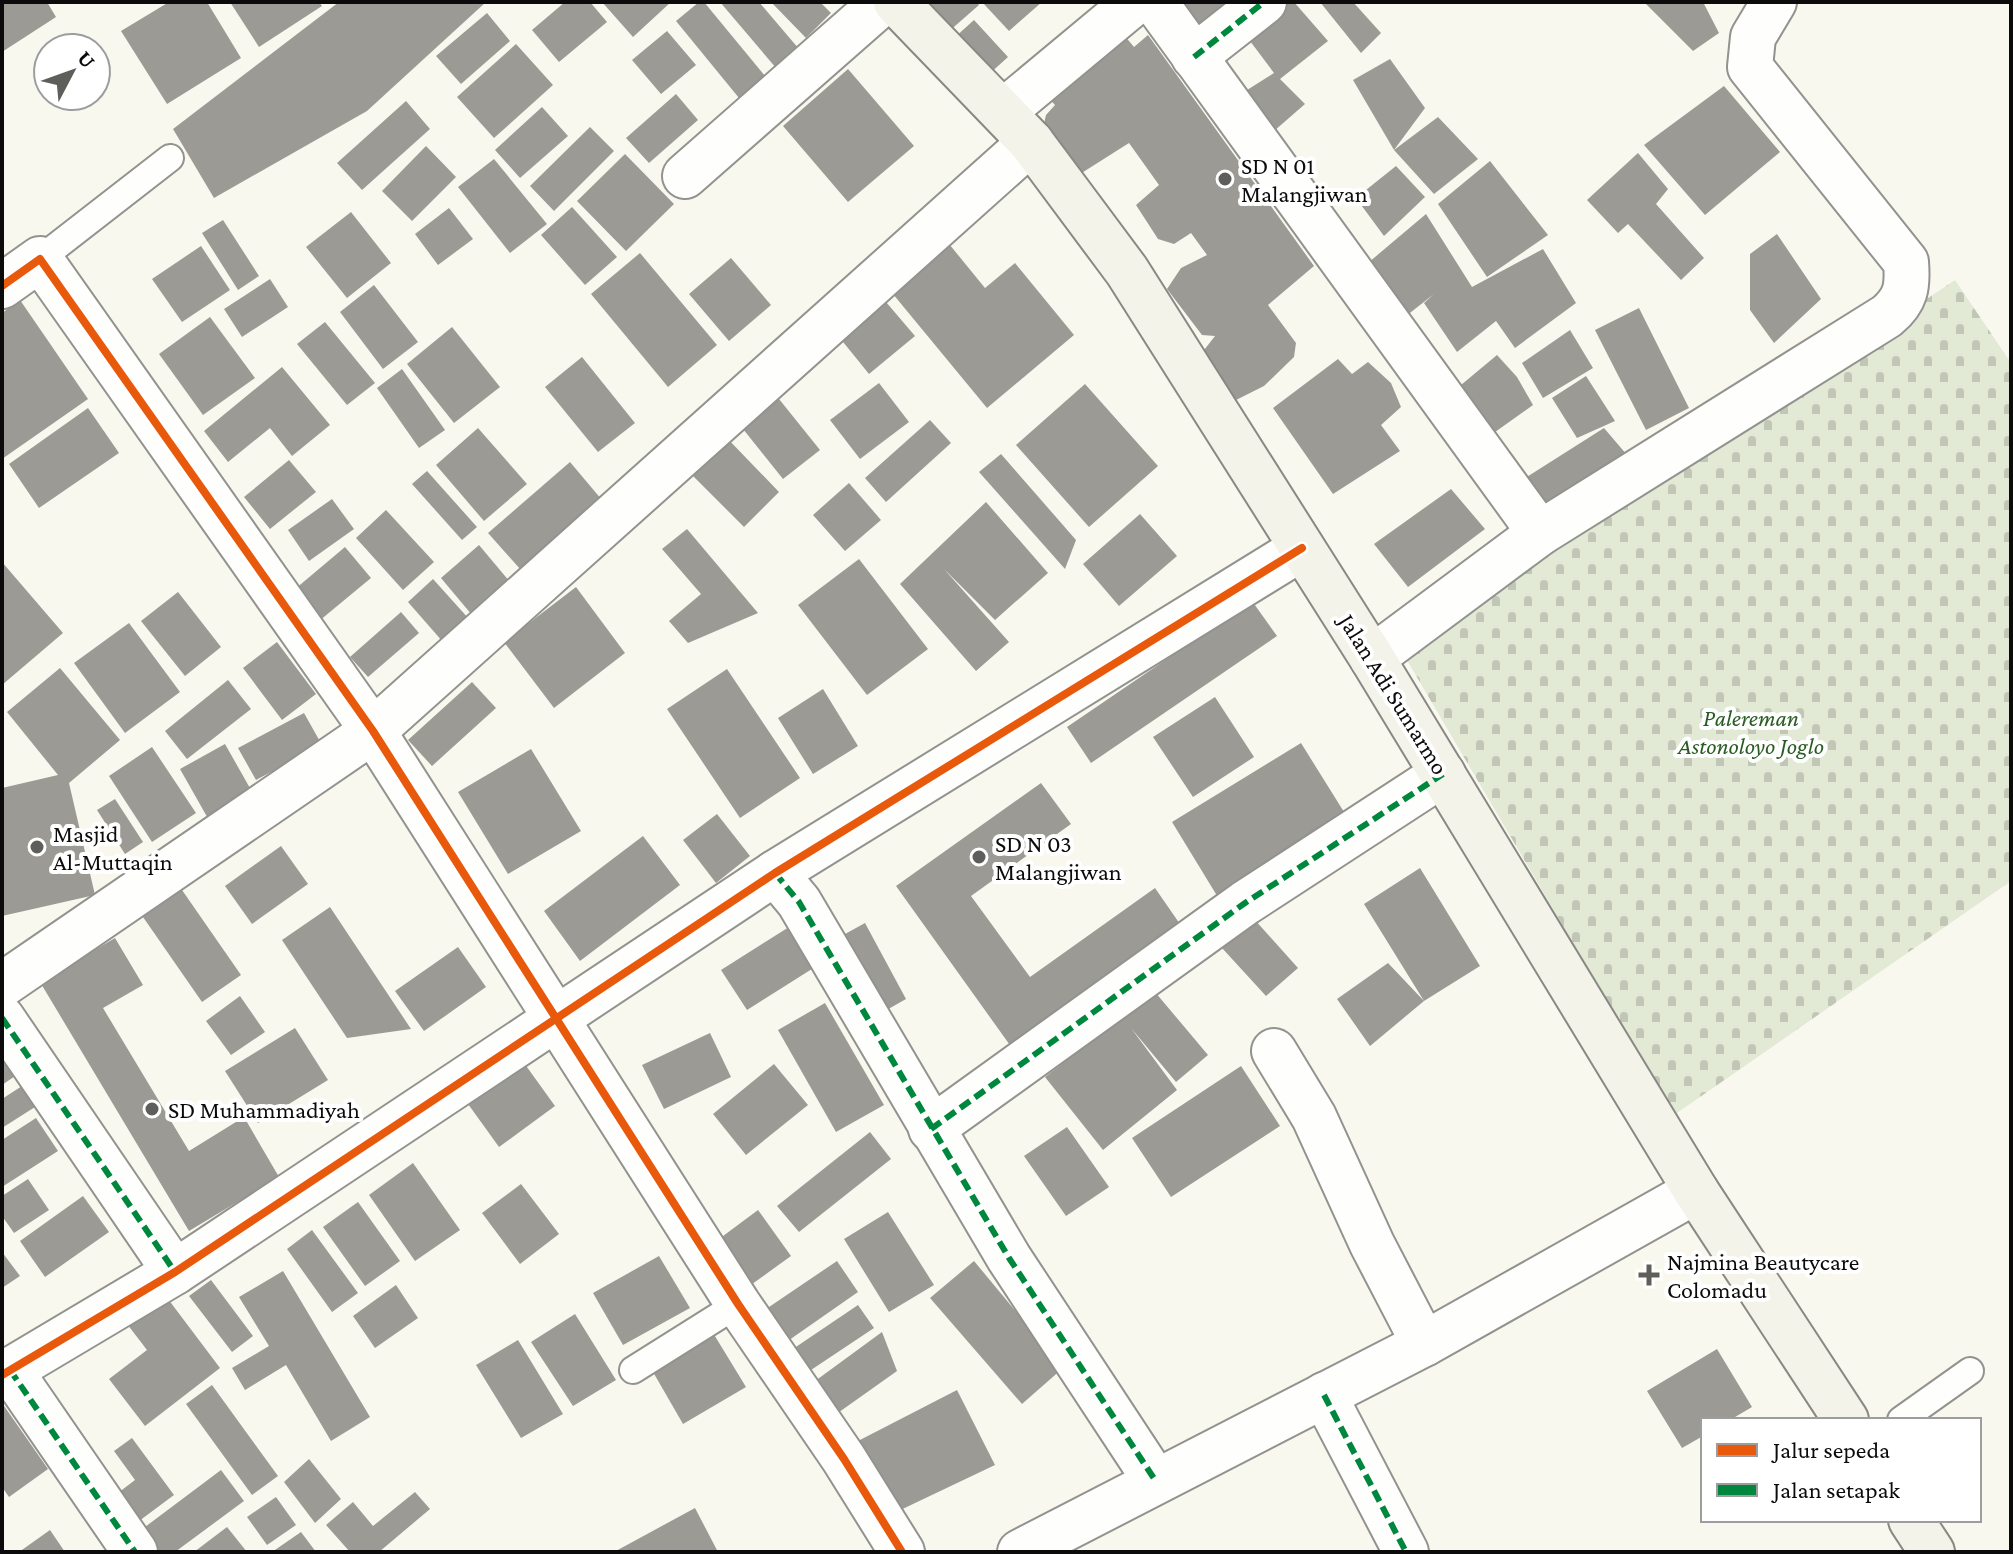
<svg xmlns="http://www.w3.org/2000/svg" width="2013" height="1554" font-family="'Crimson Pro',serif">
  <style>
    .cemetery { fill: url(#cemetery-stones) }
    .building { fill: #9c9a95 }
    .lines { fill: none; stroke-linecap: round; stroke-linejoin: round }
    .lane-casing { stroke: #92928e; stroke-width: 30 }
    .street-casing { stroke: #92928e; stroke-width: 48 }
    .secondary-casing { stroke: #898884; stroke-width: 48 }
    .lane { stroke: #fefefd; stroke-width: 26 }
    .street { stroke: #fefefd; stroke-width: 44 }
    .secondary { stroke: #f3f3e9; stroke-width: 44 }
    .quiet { stroke: #00873e; stroke-width: 6; stroke-dasharray: 12 6; stroke-linecap: butt }
    .cycleway-casing { stroke: #fff; stroke-width: 13 }
    .cycleway { stroke: #e8590c; stroke-width: 8 }
    .poi-dot { fill: #5e5e5b; stroke: #fff; stroke-width: 3 }
    .labels { text-anchor: middle; dominant-baseline: central; stroke-width: 8; stroke-linejoin: round; paint-order: stroke }
    .poi-label { font-size: 24px; fill: #0b0b0b; stroke: #fff; text-anchor: start }
    .street-label { font-size: 24px; fill: #0b0b0b; stroke: #fff }
    .park-label { font-size: 24px; font-style: italic; fill: #295c22; stroke: #fff }
  </style>
  <defs>
    <pattern id="cemetery-stones" width="16" height="16" patternUnits="userSpaceOnUse" patternTransform="scale(2)"><rect width="16" height="16" fill="#e2e9d5"/><path d="M2 7V4a2 2 0 0 1 4 0v3zM10 15v-3a2 2 0 0 1 4 0v3z" fill="#c1c6b6"/></pattern>
  </defs>
  <rect width="100%" height="100%" fill="#f9f8ef"/>
  <polygon class="cemetery" points="1955,280 2011,363 2011,881 1674,1115 1401,650"/>
  <g class="building">
    <polygon points="2,2 47,2 56,17 2,52"/>
    <polygon points="169,2 207,2 241,58 167,104 121,31"/>
    <polygon points="230,2 319,2 322,6 259,47"/>
    <polygon points="339,2 486,2 367,111 214,198 173,129"/>
    <polygon points="565,2 590,2 607,22 559,62 532,30"/>
    <polygon points="602,2 671,2 633,37"/>
    <polygon points="699,2 704,2 765,76 739,98 676,21"/>
    <polygon points="720,2 759,2 799,49 776,68"/>
    <polygon points="771,2 820,2 831,13 806,38"/>
    <polygon points="921,2 977,2 979,5 947,33"/>
    <polygon points="982,2 1042,2 1009,31"/>
    <polygon points="1178,2 1248,2 1205,37"/>
    <polygon points="1271,2 1294,2 1328,41 1280,79 1305,104 1266,138 1236,97 1274,73 1241,29"/>
    <polygon points="1320,2 1353,2 1381,33 1361,53"/>
    <polygon points="1644,2 1703,2 1719,33 1693,51"/>
    <polygon points="487,13 510,41 461,84 436,56"/>
    <polygon points="974,20 1008,57 987,76 954,38"/>
    <polygon points="1118,28 1134,47 1148,35 1314,266 1268,305 1296,343 1294,357 1264,386 1230,403 1201,354 1215,336 1202,335 1167,289 1181,268 1207,255 1191,233 1174,244 1158,239 1136,205 1159,185 1129,143 1069,181 1041,136 1046,115 1055,105 1041,90"/>
    <polygon points="667,31 696,65 661,94 632,60"/>
    <polygon points="516,44 553,85 494,138 457,97"/>
    <polygon points="1390,59 1425,108 1394,150 1353,80"/>
    <polygon points="848,69 914,146 848,202 783,126"/>
    <polygon points="1724,86 1780,152 1705,215 1644,145"/>
    <polygon points="676,94 698,120 649,163 626,138"/>
    <polygon points="406,101 430,129 362,190 337,163"/>
    <polygon points="542,107 568,136 520,178 495,150"/>
    <polygon points="1438,117 1478,159 1434,194 1394,150"/>
    <polygon points="590,127 614,151 554,211 530,186"/>
    <polygon points="426,146 456,177 412,221 382,191"/>
    <polygon points="1638,153 1668,189 1656,204 1704,258 1681,280 1628,224 1618,233 1587,200"/>
    <polygon points="625,154 674,204 626,251 577,201"/>
    <polygon points="494,159 547,224 510,253 458,187"/>
    <polygon points="1490,161 1548,235 1487,277 1438,204"/>
    <polygon points="1396,166 1425,197 1384,236 1356,198"/>
    <polygon points="572,207 617,257 585,285 541,235"/>
    <polygon points="449,208 473,239 438,265 415,234"/>
    <polygon points="351,212 391,263 347,298 306,247"/>
    <polygon points="1426,214 1472,287 1543,249 1576,303 1515,348 1496,321 1457,352 1424,303 1434,294 1401,320 1362,268"/>
    <polygon points="223,220 259,276 238,290 202,233"/>
    <polygon points="1777,234 1821,299 1774,343 1750,310 1750,254"/>
    <polygon points="945,239 985,288 1015,263 1074,335 987,408 888,288"/>
    <polygon points="201,246 230,290 182,322 152,279"/>
    <polygon points="640,253 717,345 668,387 591,294"/>
    <polygon points="731,258 771,305 729,341 689,294"/>
    <polygon points="270,279 288,307 242,337 224,309"/>
    <polygon points="374,285 418,342 383,369 340,312"/>
    <polygon points="880,295 915,336 869,374 835,332"/>
    <polygon points="20,300 88,399 2,459 2,313"/>
    <polygon points="1639,308 1689,408 1646,430 1595,330"/>
    <polygon points="210,317 255,378 203,415 159,354"/>
    <polygon points="325,322 375,383 347,405 297,344"/>
    <polygon points="452,327 500,387 454,423 407,364"/>
    <polygon points="1570,330 1593,368 1543,398 1522,363"/>
    <polygon points="1497,355 1517,377 1533,405 1481,442 1449,395"/>
    <polygon points="582,357 635,423 598,452 545,387"/>
    <polygon points="1338,359 1352,374 1368,362 1391,383 1401,407 1381,425 1400,451 1333,494 1273,408"/>
    <polygon points="282,367 330,425 292,456 270,428 228,462 204,431"/>
    <polygon points="402,369 445,430 419,448 377,388"/>
    <polygon points="1586,376 1615,421 1577,438 1552,398"/>
    <polygon points="879,383 909,422 860,459 830,420"/>
    <polygon points="1085,384 1158,466 1089,527 1016,445"/>
    <polygon points="775,394 820,450 783,479 739,424"/>
    <polygon points="88,408 119,453 39,508 9,464"/>
    <polygon points="930,420 951,443 886,502 865,478"/>
    <polygon points="478,428 527,484 484,521 436,465"/>
    <polygon points="1604,428 1633,462 1544,523 1514,485"/>
    <polygon points="725,436 779,492 744,527 689,472"/>
    <polygon points="1001,454 1076,540 1065,569 979,472"/>
    <polygon points="289,460 316,492 270,529 244,497"/>
    <polygon points="570,462 602,500 521,570 488,533"/>
    <polygon points="427,471 477,527 462,540 412,484"/>
    <polygon points="849,483 881,520 845,551 813,515"/>
    <polygon points="1451,489 1485,529 1408,587 1374,544"/>
    <polygon points="332,499 354,529 309,561 288,530"/>
    <polygon points="986,502 1048,573 995,620 944,569 1009,642 976,671 900,584"/>
    <polygon points="386,510 434,562 403,590 356,538"/>
    <polygon points="1140,514 1177,556 1119,606 1083,564"/>
    <polygon points="687,529 758,613 688,643 669,621 701,594 662,549"/>
    <polygon points="479,545 510,582 472,615 441,578"/>
    <polygon points="345,547 371,578 313,626 288,595"/>
    <polygon points="859,559 928,649 867,695 798,605"/>
    <polygon points="2,562 63,633 2,685"/>
    <polygon points="433,579 469,619 443,642 408,602"/>
    <polygon points="576,587 625,653 554,708 504,642"/>
    <polygon points="178,592 221,647 185,676 141,621"/>
    <polygon points="1252,601 1277,636 1091,763 1067,727"/>
    <polygon points="401,612 419,633 368,677 350,657"/>
    <polygon points="129,623 180,692 125,733 74,663"/>
    <polygon points="277,642 316,694 282,720 243,668"/>
    <polygon points="60,668 120,740 69,783 95,895 2,916 2,788 58,775 7,712"/>
    <polygon points="727,669 800,778 740,818 667,709"/>
    <polygon points="228,680 251,709 187,759 165,731"/>
    <polygon points="472,682 496,708 432,766 408,740"/>
    <polygon points="823,689 858,746 813,774 778,718"/>
    <polygon points="1215,697 1254,757 1193,797 1153,737"/>
    <polygon points="304,713 322,745 256,780 238,748"/>
    <polygon points="1301,743 1349,820 1219,899 1172,822"/>
    <polygon points="225,744 255,797 210,822 180,769"/>
    <polygon points="152,747 196,813 152,842 109,776"/>
    <polygon points="531,749 581,831 508,874 458,792"/>
    <polygon points="1041,783 1071,824 971,896 1030,977 1155,888 1182,927 1012,1048 896,886"/>
    <polygon points="115,799 143,842 125,854 97,810"/>
    <polygon points="717,814 750,856 716,883 683,840"/>
    <polygon points="643,836 680,885 580,961 544,911"/>
    <polygon points="281,846 308,884 252,924 225,886"/>
    <polygon points="1420,868 1480,966 1424,1001 1370,1046 1337,999 1388,963 1424,1001 1364,904"/>
    <polygon points="182,890 241,975 202,1002 143,917"/>
    <polygon points="330,907 411,1029 347,1038 282,940"/>
    <polygon points="1254,919 1298,968 1266,996 1222,948"/>
    <polygon points="797,922 823,962 747,1010 721,970"/>
    <polygon points="865,923 906,999 876,1016 836,939"/>
    <polygon points="115,938 143,985 103,1008 189,1151 244,1117 279,1177 189,1231 40,982"/>
    <polygon points="458,947 486,987 424,1031 395,991"/>
    <polygon points="1155,992 1208,1055 1176,1082 1131,1028 1177,1090 1103,1150 1045,1077"/>
    <polygon points="240,996 265,1032 231,1055 206,1021"/>
    <polygon points="825,1003 884,1105 836,1132 778,1030"/>
    <polygon points="295,1028 328,1080 258,1123 225,1071"/>
    <polygon points="710,1033 731,1077 664,1109 642,1065"/>
    <polygon points="2,1051 18,1074 2,1085"/>
    <polygon points="519,1056 555,1106 499,1147 463,1097"/>
    <polygon points="774,1064 808,1105 746,1155 713,1114"/>
    <polygon points="1241,1066 1280,1126 1171,1197 1132,1138"/>
    <polygon points="22,1086 35,1107 2,1128 2,1099"/>
    <polygon points="36,1118 58,1151 2,1187 2,1140"/>
    <polygon points="1067,1127 1109,1187 1066,1216 1024,1156"/>
    <polygon points="870,1132 891,1159 799,1232 777,1206"/>
    <polygon points="413,1163 460,1230 415,1261 369,1195"/>
    <polygon points="28,1179 49,1210 14,1233 2,1216 2,1196"/>
    <polygon points="521,1184 559,1234 520,1264 482,1213"/>
    <polygon points="83,1196 109,1232 45,1277 20,1241"/>
    <polygon points="358,1202 400,1261 365,1286 323,1227"/>
    <polygon points="758,1210 791,1256 748,1287 715,1242"/>
    <polygon points="888,1212 934,1285 889,1312 844,1239"/>
    <polygon points="312,1230 358,1293 332,1312 287,1249"/>
    <polygon points="2,1252 20,1276 2,1288"/>
    <polygon points="659,1256 690,1308 623,1345 593,1293"/>
    <polygon points="837,1261 858,1292 782,1345 760,1313"/>
    <polygon points="974,1261 1063,1368 1022,1404 930,1298"/>
    <polygon points="283,1271 370,1417 331,1441 286,1365 245,1390 232,1368 269,1346 239,1297"/>
    <polygon points="211,1280 253,1336 232,1352 189,1296"/>
    <polygon points="396,1285 418,1318 375,1348 353,1316"/>
    <polygon points="162,1291 220,1368 145,1426 109,1379 147,1350 124,1320"/>
    <polygon points="858,1305 874,1328 799,1378 784,1355"/>
    <polygon points="575,1314 616,1380 573,1406 531,1342"/>
    <polygon points="710,1328 746,1387 683,1424 649,1365"/>
    <polygon points="882,1332 897,1371 835,1415 811,1384"/>
    <polygon points="518,1340 563,1414 521,1438 476,1365"/>
    <polygon points="1717,1349 1752,1407 1730,1420 1703,1420 1703,1436 1682,1448 1647,1391"/>
    <polygon points="212,1385 278,1476 252,1495 186,1404"/>
    <polygon points="957,1390 995,1465 892,1514 858,1441"/>
    <polygon points="2,1403 48,1469 9,1497 2,1487"/>
    <polygon points="132,1438 174,1495 131,1527 110,1499 135,1480 114,1451"/>
    <polygon points="309,1459 341,1499 315,1523 284,1482"/>
    <polygon points="221,1470 244,1501 175,1552 151,1552 137,1533"/>
    <polygon points="415,1492 430,1509 379,1552 350,1552 326,1525 353,1502 373,1526"/>
    <polygon points="276,1497 296,1525 267,1545 247,1517"/>
    <polygon points="695,1508 718,1552 614,1552"/>
    <polygon points="227,1527 247,1552 194,1552"/>
    <polygon points="50,1530 65,1552 19,1552"/>
    <polygon points="301,1532 316,1552 272,1552"/>
  </g>
  <g class="lines">
    <g class="lane-casing">
      <g id="lane">
        <polyline points="40,259 170,158"/>
        <polyline points="633,1370 738,1304"/>
        <polyline points="1901,1420 1970,1371"/>
      </g>
    </g>
    <g class="street-casing">
      <g id="street">
        <polyline points="1155,2 1540,533"/>
        <polyline points="1194,57 1264,2"/>
        <polyline points="1004,111 1135,2"/>
        <polyline points="685,176 883,2"/>
        <polyline points="2,286 40,259 373,731 738,1304 844,1459 902,1552"/>
        <path d="M1372 658 1540 533 1887 316C1906 300 1908 287 1906 262L1750 67 1753 37 1774 2"/>
        <polyline points="775,873 799,902 1009,1258 1155,1480"/>
        <polyline points="2,985 373,731 1031,142"/>
        <polyline points="2,1018 175,1272"/>
        <polyline points="1274,1051 1314,1117 1372,1244 1424,1344"/>
        <polyline points="931,1129 1245,903 1443,774"/>
        <polyline points="10,1370 135,1552"/>
        <polyline points="2,1375 175,1272 775,873 1302,548"/>
        <polyline points="1324,1395 1406,1552"/>
        <polyline points="1020,1552 1424,1344 1696,1191"/>
      </g>
    </g>
    <g class="secondary-casing">
      <g id="secondary">
        <polyline points="896,2 1031,142 1127,271 1372,658 1696,1191 1846,1420"/>
        <polyline points="1911,1520 1932,1552"/>
      </g>
    </g>
    <use href="#lane" class="lane"/>
    <use href="#street" class="street"/>
    <use href="#secondary" class="secondary"/>
    <g class="quiet">
      <polyline points="1194,57 1264,2"/>
      <polyline points="775,873 799,902 1009,1258 1155,1480"/>
      <polyline points="2,1018 175,1272"/>
      <polyline points="931,1129 1245,903 1443,774"/>
      <polyline points="10,1370 135,1552"/>
      <polyline points="1324,1395 1406,1552"/>
    </g>
    <g class="cycleway-casing">
      <g id="cycleway">
        <polyline points="2,286 40,259 373,731 738,1304 844,1459 902,1552"/>
        <polyline points="2,1375 175,1272 775,873 1302,548"/>
      </g>
    </g>
    <use href="#cycleway" class="cycleway"/>
  </g>
  <g class="poi-dot">
    <circle cx="1225" cy="179" r="8"/>
    <circle cx="37" cy="847" r="8"/>
    <circle cx="979" cy="857" r="8"/>
    <circle cx="152" cy="1109" r="8"/>
    <path d="M1645 1263h8v8h8v8h-8v8h-8v-8h-8v-8h8z"/>
  </g>
  <g class="labels">
    <g class="poi-label">
      <text x="1241" y="165">SD N 01<tspan x="1241" dy="28">Malangjiwan</tspan></text>
      <text x="53" y="833">Masjid<tspan x="53" dy="28">Al-Muttaqin</tspan></text>
      <text x="995" y="843">SD N 03<tspan x="995" dy="28">Malangjiwan</tspan></text>
      <text x="168" y="1109">SD Muhammadiyah</text>
      <text x="1667" y="1261">Najmina Beautycare<tspan x="1667" dy="28">Colomadu</tspan></text>
    </g>
    <g class="street-label">
      <text transform="translate(1394 694) rotate(58)">Jalan Adi Sumarmo</text>
    </g>
    <g class="park-label">
      <text x="1751" y="717">Palereman<tspan x="1751" dy="28">Astonoloyo Joglo</tspan></text>
    </g>
  </g>
  <rect width="2013" height="1554" fill="none" stroke="#0b0b0b" stroke-width="8"/>
  <rect x="1701" y="1418" width="280" height="104" fill="#ffffff" stroke="#9d9d9d" stroke-width="2"/>
  <rect x="1717" y="1444" width="40" height="12" fill="#e8590c" stroke="#9d9d9d" stroke-width="2"/>
  <text x="1773" y="1458" font-size="24" fill="#0b0b0b">Jalur sepeda</text>
  <rect x="1717" y="1484" width="40" height="12" fill="#00873e" stroke="#9d9d9d" stroke-width="2"/>
  <text x="1773" y="1498" font-size="24" fill="#0b0b0b">Jalan setapak</text>
  <g transform="translate(72 72) rotate(49)"><circle r="38" fill="#ffffff" stroke="#9d9d9d" stroke-width="2"/>
  <path d="M0-6L14 30L0 20L-14 30Z" fill="#5e5e5b"/>
  <text y="-12" font-size="22" font-weight="bold" text-anchor="middle" fill="#0b0b0b">U</text>
  </g>
</svg>
